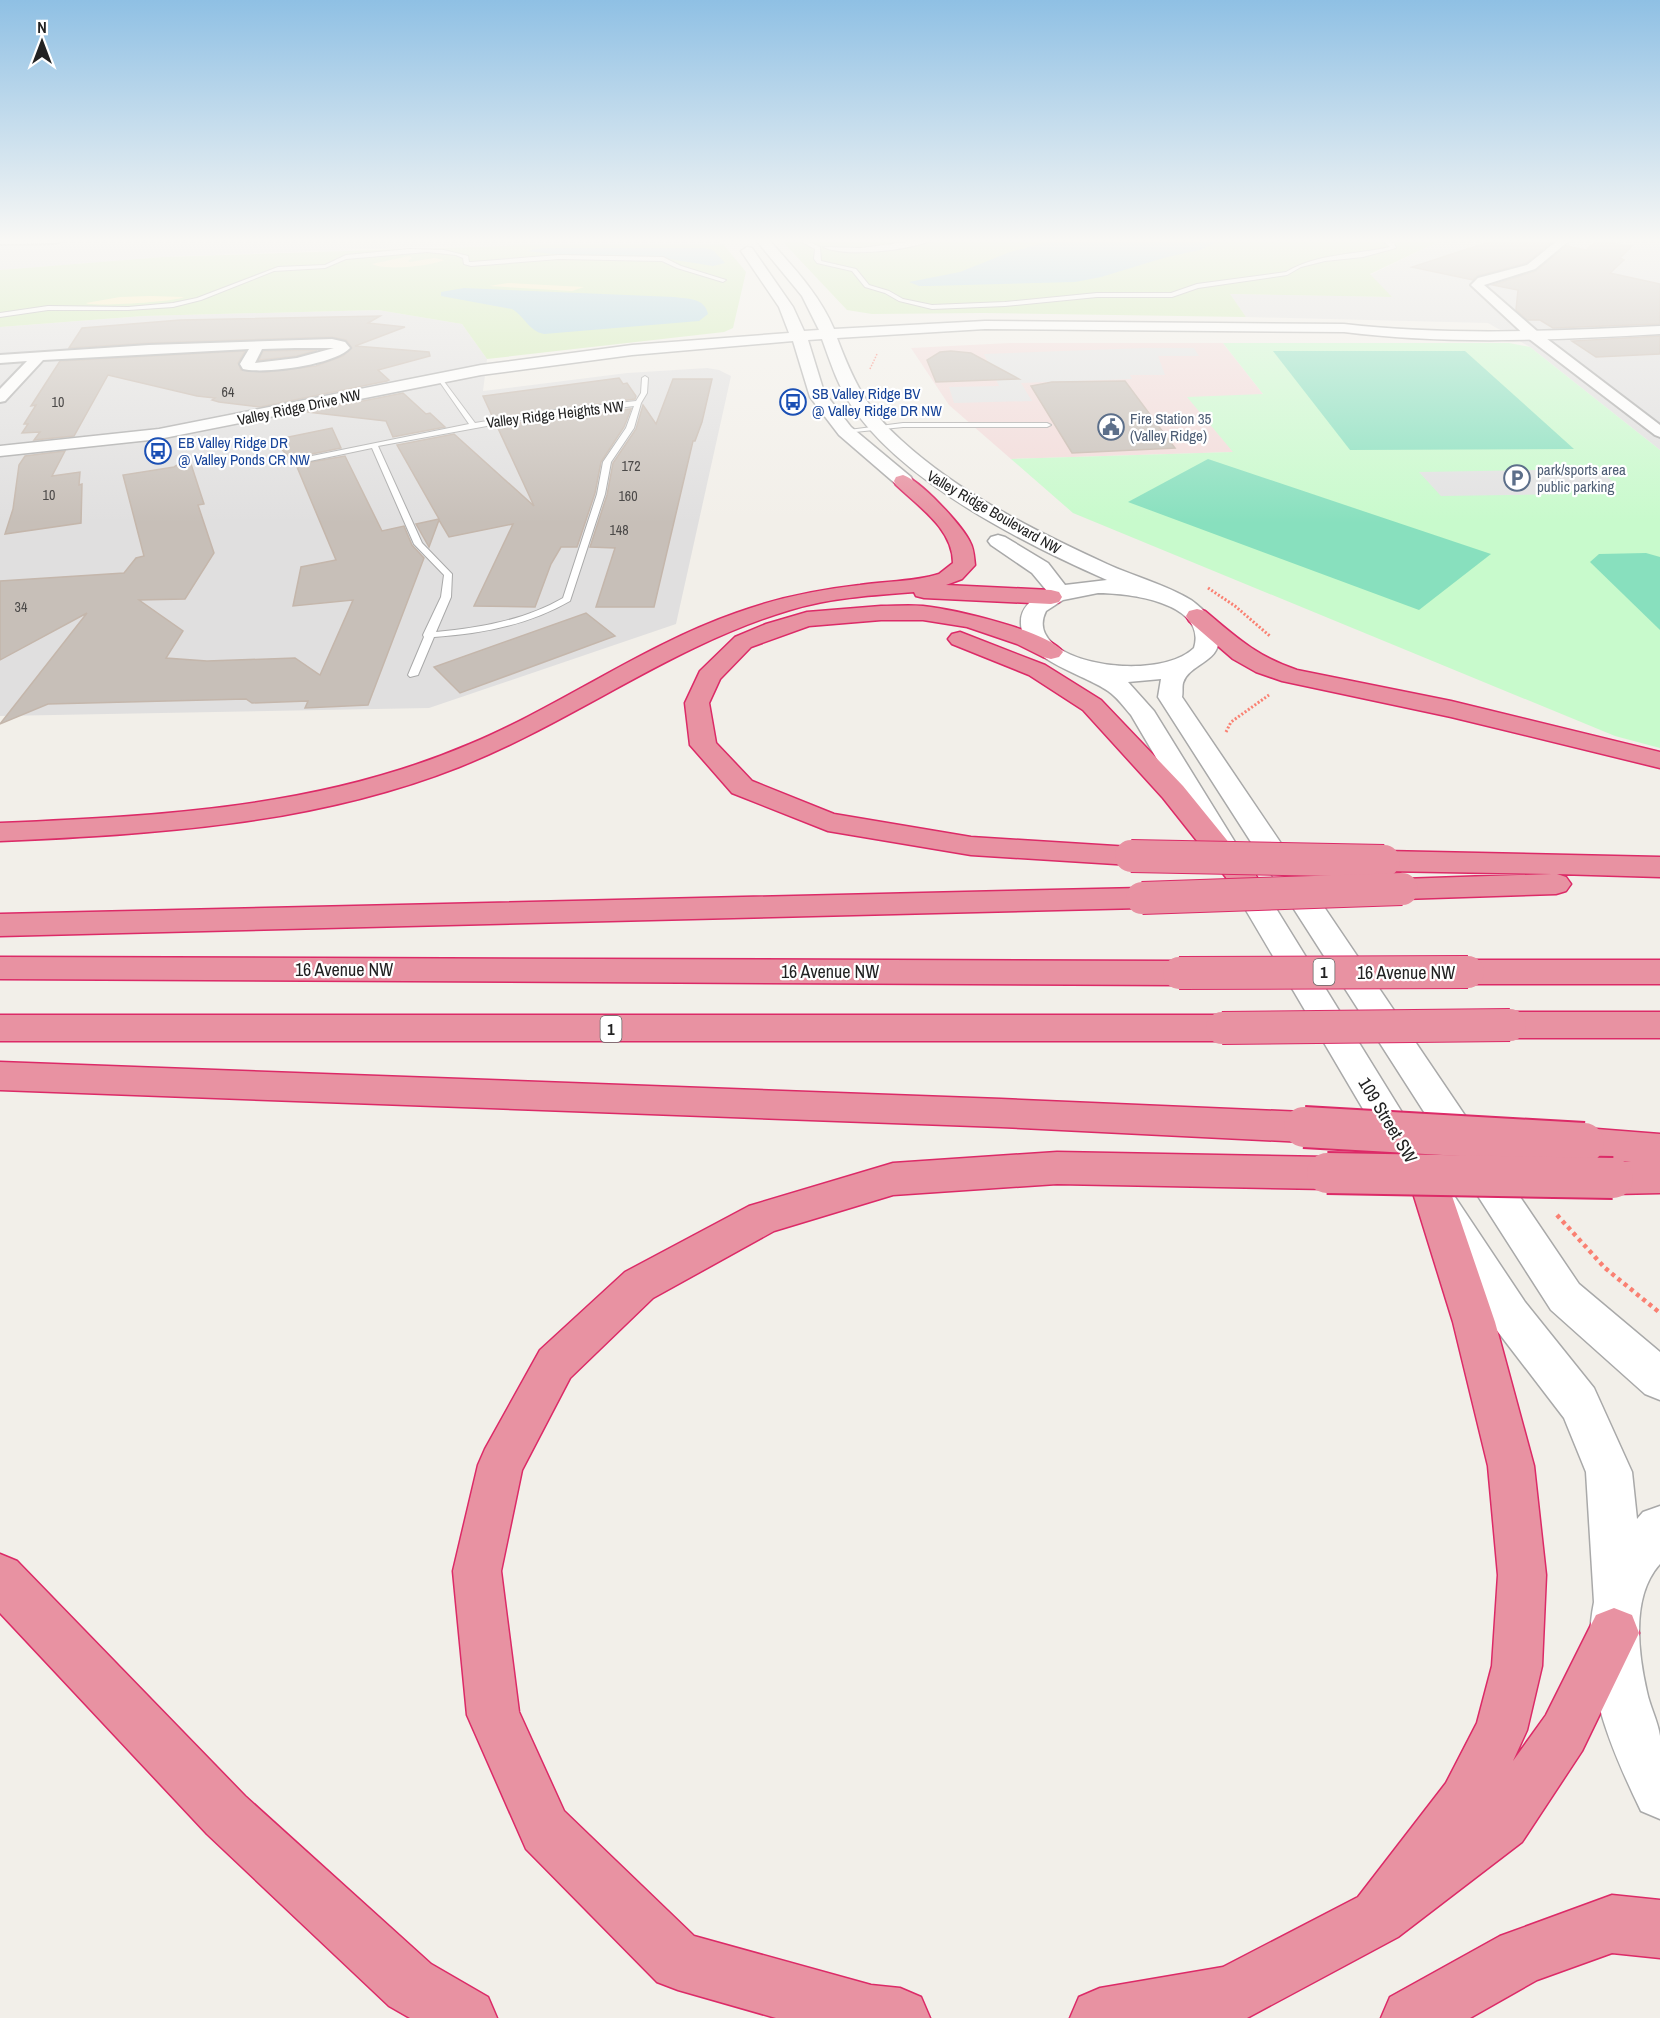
<svg xmlns="http://www.w3.org/2000/svg" width="1660" height="2018" font-family="'Archivo Narrow',sans-serif">
  <style>
    .residential { fill: #e0dfdf }
    .commercial { fill: #f2dad9 }
    .grass { fill: #cdebb0 }
    .sand { fill: #fff1ba }
    .park { fill: #c8facc }
    .pitch { fill: #88e0be }
    .parking { fill: #e2e2e2 }
    .water { fill: #aad3df }
    .building { fill: #c7bfb8; stroke: #c4b6ab; stroke-width: 1.5 }
    .lines { fill: none; stroke-linecap: round; stroke-linejoin: round }
    .service-casing { stroke: #a9a9a9; stroke-width: 2 }
    .minor-casing { stroke: #a9a9a9; stroke-width: 4 }
    .tertiary-casing { stroke: #a9a9a9; stroke-width: 3 }
    .motorway-casing { stroke: #dc2a67; stroke-width: 3 }
    .path-far2 { stroke: #fa8072; stroke-width: 1.5; stroke-dasharray: 1.5 1.5; stroke-linecap: butt }
    .path-far1 { stroke: #fa8072; stroke-width: 3; stroke-dasharray: 2 2; stroke-linecap: butt }
    .path { stroke: #fa8072; stroke-width: 4.5; stroke-dasharray: 4 4; stroke-linecap: butt }
    .service { fill: #fff; fill-rule: evenodd }
    .minor { fill: #fff; fill-rule: evenodd }
    .tertiary { fill: #fff; fill-rule: evenodd }
    .motorway { fill: #e892a2; fill-rule: evenodd }
    .motorway-bridge-far1-casing { stroke: #dc2a67; stroke-width: 34; stroke-linecap: butt }
    .motorway-bridge-casing { stroke: #dc2a67; stroke-width: 44; stroke-linecap: butt }
    .motorway-bridge-far1 { stroke: #e892a2; stroke-width: 32 }
    .motorway-bridge { stroke: #e892a2; stroke-width: 40 }
    .labels { text-anchor: middle; dominant-baseline: central; stroke-width: 4.5; stroke-linejoin: round; paint-order: stroke }
    .far-number-label { font-size: 14px; fill: #4b4948 }
    .far-transit-label { font-size: 15px; fill: #164399; stroke: #fff; text-anchor: start }
    .far-street-label { font-size: 15px; fill: #222; stroke: #fff }
    .far-service-label { font-size: 15px; fill: #4e5e75; stroke: #fff; text-anchor: start }
    .shield { fill: #fff; stroke: #646464; stroke-width: 1.5 }
    .shield-label { font-size: 16px; font-weight: bold; fill: #222 }
    .street-label { font-size: 18px; fill: #222; stroke: #fff }
  </style>
  <rect width="100%" height="100%" fill="#f2efe9"/>
  <g class="residential">
    <polygon points="0,240 720,240 724,245 435,246 163,257 0,270"/>
    <polygon points="1442,240 1660,240 1660,450 1530,347 1488,323 1246,317 1229,294 1391,297 1370,275"/>
    <polygon points="378,310 462,324 487,359 483,391 627,373 707,368 719,370 731,376 676,624 429,708 0,716 0,327 143,316"/>
  </g>
  <polygon class="commercial" points="1010,343 1223,343 1263,394 1234,452 1011,459 949,405 911,348"/>
  <g class="grass">
    <polygon points="781,240 1442,240 1370,274 1392,297 1230,294 1246,317 983,313 872,314 847,310"/>
    <polygon points="531,245 724,245 746,272 733,328 724,332 487,359 462,324 378,310 143,316 0,327 0,270 163,257"/>
  </g>
  <g class="sand">
    <path d="M409 256 412 258 408 261 410 262 434 258 444 260C430 266 386 271 372 264Z"/>
    <polygon points="508,283 584,287 572,291 489,286"/>
    <path d="M150 296 184 297C175 302 91 307 86 303L120 297Z"/>
  </g>
  <polygon class="park" points="1223,343 1509,343 1530,347 1660,450 1660,748 1615,736 1073,513 1011,459 1233,452 1187,397 1263,394"/>
  <g class="pitch">
    <polygon points="1273,351 1465,351 1574,449 1350,450"/>
    <polygon points="1208,459 1491,554 1419,610 1128,502"/>
    <polygon points="1646,553 1660,557 1660,630 1590,562 1599,554"/>
  </g>
  <g class="parking">
    <polygon points="1144,348 1194,348 1199,356 1158,356 1165,375 1130,375 1132,379 1021,383 1032,401 954,403 949,387 999,386 984,354"/>
    <polygon points="1598,469 1617,485 1558,486 1565,494 1441,496 1419,472"/>
  </g>
  <g class="water">
    <polygon points="1055,240 1220,240 1200,250 1167,257 1101,277 1075,282 929,286 919,286 909,282 960,272 1010,252"/>
    <polygon points="541,248 707,248 714,251 725,263 713,266 650,256 561,255 527,251"/>
    <path d="M464 288 674 297C688 299 705 298 708 314L699 321 544 334C529 331 525 317 512 309L441 296V292Z"/>
  </g>
  <g class="building">
    <polygon points="1495,240 1533,240 1550,243 1526,263 1477,276 1473,280 1412,267"/>
    <polygon points="1596,241 1632,246 1620,258 1624,260 1610,273 1660,284 1660,324 1553,328 1540,320 1527,320 1516,310 1518,290 1493,285 1536,271 1566,246 1586,250"/>
    <polygon points="380,316 368,323 405,327 355,346 429,352 430,356 378,370 389,380 387,381 260,407 219,402 212,400 215,398 197,396 108,375 74,436 34,440 40,432 22,433 28,424 24,424 36,405 31,406 60,361 245,351 238,363 241,370 267,372 316,366 343,356 352,348 346,340 332,337 149,343 69,348 82,328 180,320"/>
    <polygon points="1660,336 1660,354 1596,357 1572,341"/>
    <polygon points="317,350 297,356 259,360 263,351"/>
    <polygon points="951,351 971,353 1019,379 936,382 927,360 940,352"/>
    <polygon points="619,378 623,384 627,383 636,396 635,399 493,418 483,396"/>
    <polygon points="673,379 712,379 702,422 695,441 693,441 654,607 596,607 615,548 590,547 607,495 613,463 636,429 643,405 656,424"/>
    <polygon points="1125,381 1175,448 1072,453 1031,386 1052,382"/>
    <polygon points="403,393 426,414 430,413 445,427 393,437 386,421 307,412"/>
    <polygon points="631,409 624,427 601,462 595,493 577,547 561,547 551,564 535,607 474,606 513,524 449,537 439,520 429,547 416,524 439,519 397,445 454,434 534,506 497,426"/>
    <polygon points="332,428 341,448 307,455 305,463 345,456 382,531 404,526 412,545 424,558 368,705 305,708 308,701 252,703 246,699 48,704 0,724 87,613 0,660 0,581 124,573 136,558 144,556 123,475 174,467 189,458 204,504 198,505 214,553 185,599 139,600 183,631 166,658 207,661 295,658 320,675 353,600 293,606 301,567 336,560 297,467 274,440"/>
    <polygon points="65,451 52,476 80,472 79,485 82,484 81,523 5,534 13,509 19,465 25,456"/>
    <polygon points="586,613 615,636 460,693 434,667"/>
  </g>
  <g class="lines">
    <g class="service-casing">
      <g id="service">
        <path d="M798 240H805L820 247 821 261 856 269 869 285 889 291 903 299 932 305 1005 302 1097 293H1171L1197 284 1286 272C1317 253 1356 255 1390 247L1381 240 1394 243 1396 248 1363 257 1325 261 1301 267 1287 275 1198 288 1172 297H1097L1005 306 932 309 899 301 885 293 865 287 852 271 817 263 814 259 815 249Z"/>
        <path d="M923 240H933C910 250 846 258 823 247L861 248Z"/>
        <polygon points="409,249 444,250 468,256 469,262 471,262 559,255 663,257 681,266 726,280 723,282 677,268 662,261 559,259 471,266 464,264 463,258 456,255 427,252 346,259 325,268 274,271 201,300 173,307 128,310 48,310 0,317 0,313 48,306 128,307 173,303 197,298 278,267 325,265 346,255"/>
        <path d="M645 376 648 378 647 393 641 403 634 428 611 462 605 494 570 601C529 625 480 634 434 637L418 675 410 677 408 675 424 637 423 635 441 597 444 575 414 544 372 448 310 461H307V457L469 424 437 378 440 376 475 423 555 410 636 401 641 393 642 378ZM634 406 626 428 603 462 597 494 563 598C525 620 480 628 436 632L451 597 452 574 422 543 378 446 514 421Z"/>
        <polygon points="903,423 1047,423 1051,425 1047,427 903,427 845,433 841,431"/>
      </g>
    </g>
    <g class="minor-casing">
      <g id="minor">
        <polygon points="0,240 61,240 56,243 0,244"/>
        <polygon points="1558,240 1570,240 1535,269 1484,285 1538,332 1660,425 1660,437 1655,435 1528,338 1471,285 1478,278 1527,265"/>
        <path d="M332 339 345 342 350 348C334 365 265 374 243 369L240 364 249 349 43 360 5 401 0 402V389L27 361 0 363V355L149 345ZM295 348H334L297 358 255 363 262 349Z"/>
      </g>
    </g>
    <g class="tertiary-casing">
      <path id="tertiary" d="M756 240H769C794 268 819 294 834 329L985 321 1344 324C1448 336 1555 331 1660 326V334C1555 340 1448 345 1344 332L985 329 837 338C853 380 867 410 901 440 960 494 1035 531 1107 564 1133 576 1167 585 1191 600 1202 608 1216 621 1218 635 1223 662 1189 663 1183 683 1182 687 1183 693 1182 697L1579 1284 1660 1352V1400L1645 1394 1551 1310 1158 697 1161 679 1128 682 1154 711 1445 1182 1525 1302 1594 1388 1632 1472 1637 1519 1643 1512 1660 1506V1564C1631 1596 1638 1653 1647 1692 1650 1707 1658 1721 1660 1736 1660 1763 1660 1792 1660 1819L1641 1811C1610 1747 1579 1675 1594 1602L1586 1472 1564 1418 1495 1328 1419 1204 1131 715C1124 707 1117 697 1108 691 1083 673 1019 659 1021 621 1021 606 1035 597 1047 591L1032 573 991 545 988 541 991 537 998 535 1005 537 1048 563 1065 585 1107 580C1023 543 899 481 849 402 837 383 830 361 822 339L808 340 824 392 851 427 911 477 913 481 911 485H897L839 435 810 397 793 341 632 355 481 375 159 439 0 456V446L159 429 481 365 632 345 789 333 779 307 741 251 747 247 752 248 793 307 804 331 819 330 802 296ZM1098 593C1127 593 1208 602 1194 648 1155 685 1020 662 1046 611L1063 600Z"/>
    </g>
    <g class="motorway-casing">
      <g id="motorway">
        <path d="M903 475C920 480 962 525 970 542 974 549 974 557 975 565L962 579 946 585 1051 590 1059 592 1062 597 1059 602 1051 604 924 598 916 596 914 592C873 595 829 598 790 610 672 645 573 722 459 767 312 825 156 834 0 841V823C161 816 320 808 470 744 561 706 642 646 736 613 776 598 817 590 860 585 886 581 914 582 939 574L953 563C953 529 919 507 896 485L894 481 896 477Z"/>
        <path d="M881 606C895 606 909 605 923 606 951 609 1047 630 1063 652L1059 657 1051 659 1043 657 1017 644 967 627 923 620H881L809 626 751 647 720 679 709 703 716 743 752 781 834 814 971 837 1131 847 1141 849 1145 856 1141 863 1131 865 971 855 828 831 732 793 690 745 685 703 700 671 735 637 766 624 807 612Z"/>
        <path d="M1197 609 1205 611C1237 638 1256 656 1297 670L1451 701 1660 752V768L1451 717 1282 681 1256 672 1233 659 1189 621 1186 616 1189 611Z"/>
        <polygon points="960,632 1045,665 1101,700 1183,786 1256,876 1261,883 1256,890 1246,893 1236,890 1163,798 1083,710 1029,675 952,644 948,639 952,634"/>
        <polygon points="1384,851 1660,857 1660,877 1557,874 1566,877 1571,884 1566,891 1556,894 1402,899 1391,896 1387,889 1391,882 1402,879 1552,874 1384,871 1374,868 1369,861 1374,854"/>
        <polygon points="1142,888 1153,891 1157,898 1153,905 1142,908 0,936 0,914"/>
        <polygon points="0,957 1179,961 1190,965 1195,973 1190,981 1179,985 0,979"/>
        <polygon points="1468,960 1660,960 1660,984 1468,984 1457,980 1452,972 1457,964"/>
        <polygon points="1510,1012 1660,1012 1660,1038 1510,1038 1498,1034 1493,1025 1498,1016"/>
        <polygon points="0,1015 1222,1015 1234,1019 1239,1028 1234,1037 1222,1041 0,1041"/>
        <polygon points="0,1062 1001,1099 1304,1112 1317,1117 1322,1127 1317,1137 1304,1142 1001,1127 0,1090"/>
        <polygon points="1584,1128 1660,1134 1660,1193 1613,1194 1600,1189 1594,1178 1600,1167 1613,1162 1631,1162 1584,1158 1571,1154 1566,1143 1571,1132"/>
        <polygon points="1057,1152 1327,1157 1340,1162 1346,1173 1340,1184 1327,1189 1057,1184 893,1195 774,1231 653,1298 570,1378 522,1470 501,1571 519,1712 564,1811 694,1936 871,1985 900,1988 921,1997 930,2018 776,2018 678,1990 657,1982 526,1849 467,1715 453,1571 478,1465 485,1449 540,1350 625,1272 749,1206 893,1163"/>
        <polygon points="1432,1177 1445,1182 1451,1193 1495,1322 1534,1466 1546,1575 1542,1666 1527,1730 1513,1761 1546,1715 1596,1615 1614,1608 1632,1615 1639,1633 1582,1751 1522,1842 1398,1937 1247,2018 1070,2018 1079,1997 1100,1988 1223,1967 1358,1897 1446,1783 1477,1723 1492,1666 1498,1575 1488,1466 1453,1322 1413,1193 1419,1182"/>
        <polygon points="0,1554 17,1561 245,1796 431,1964 488,1997 497,2018 410,2018 389,2006 207,1834 0,1613"/>
        <polygon points="1612,1895 1660,1900 1660,1958 1612,1953 1537,1980 1470,2018 1381,2018 1390,1997 1500,1936"/>
      </g>
    </g>
    <polyline class="path-far2" points="870,369 877,354"/>
    <g class="path-far1">
      <polyline points="1208,588 1235,606 1271,637"/>
      <polyline points="1226,732 1231,722 1269,695"/>
    </g>
    <polyline class="path" points="1557,1215 1605,1268 1660,1313"/>
    <use href="#service" class="service"/>
    <use href="#minor" class="minor"/>
    <use href="#tertiary" class="tertiary"/>
    <use href="#motorway" class="motorway"/>
    <g class="motorway-bridge-far1-casing">
      <g id="motorway-bridge-far1">
        <polyline points="1131,856 1384,861"/>
        <polyline points="1142,898 1402,889"/>
        <polyline points="1179,973 1468,972"/>
        <polyline points="1222,1028 1510,1025"/>
      </g>
    </g>
    <g class="motorway-bridge-casing">
      <g id="motorway-bridge">
        <polyline points="1304,1127 1584,1143"/>
        <polyline points="1327,1173 1613,1178"/>
      </g>
    </g>
    <use href="#motorway-bridge-far1" class="motorway-bridge-far1"/>
    <use href="#motorway-bridge" class="motorway-bridge"/>
  </g>
  <linearGradient id="sky" x2="0" y2="1"><stop stop-color="#8fc0e4"/><stop offset="0.46" stop-color="#f9f8f5"/><stop offset="1" stop-color="#f9f8f5" stop-opacity="0"/></linearGradient>
  <rect width="1660" height="523" fill="url(#sky)"/>
  <defs>
    <g id="bus-ring" transform="scale(1.35)"><circle r="9.5" fill="#fff" stroke="#1a4fb4" stroke-width="1.5"/><path d="M-5-6H5V4H4V6H2V4H-2V6H-4V4H-5ZM-3.5-4V0h7V-4ZM-3.5 1.2v1.5H-2V1.2ZM2 1.2v1.5H3.5V1.2Z" fill="#1a4fb4"/></g>
    <g id="civic-ring" transform="scale(1.35)"><circle r="9.5" fill="#fff" stroke="#5c6f8a" stroke-width="1.5"/><path d="M-.6-6.5H3V-4.5H.6V-3L4-1V1h2V6H-6V1h2V-1L-.6-3ZM-1.2 2.5V6h2.4V2.5Z" fill="#5c6f8a"/></g>
    <g id="parking-ring" transform="scale(1.35)"><circle r="9.5" fill="#fff" stroke="#5c6f8a" stroke-width="1.5"/><path d="M-3.5-5.5H1a3.5 3.5 0 0 1 0 7H-1V5.5H-3.5ZM-1-3.4V-.6H.8a1.4 1.4 0 0 0 0-2.8Z" fill="#5c6f8a"/></g>
  </defs>
  <g fill-rule="evenodd">
    <use href="#bus-ring" x="793" y="402"/>
    <use href="#civic-ring" x="1111" y="427"/>
    <use href="#bus-ring" x="158" y="451"/>
    <use href="#parking-ring" x="1517" y="478"/>
  </g>
  <g class="labels">
    <g class="far-number-label">
      <text x="228" y="392">64</text>
      <text x="58" y="402">10</text>
      <text x="631" y="466">172</text>
      <text x="49" y="495">10</text>
      <text x="628" y="496">160</text>
      <text x="619" y="530">148</text>
      <text x="21" y="607">34</text>
    </g>
    <g class="far-transit-label">
      <text x="812" y="393">SB Valley Ridge BV<tspan x="812" dy="17">@ Valley Ridge DR NW</tspan></text>
      <text x="178" y="442">EB Valley Ridge DR<tspan x="178" dy="17">@ Valley Ponds CR NW</tspan></text>
    </g>
    <g class="far-street-label">
      <text transform="translate(299 407) rotate(-12)">Valley Ridge Drive NW</text>
      <text transform="translate(555 414) rotate(-7)">Valley Ridge Heights NW</text>
      <text transform="translate(994 512) rotate(30)">Valley Ridge Boulevard NW</text>
    </g>
    <g class="far-service-label">
      <text x="1130" y="418">Fire Station 35<tspan x="1130" dy="17">(Valley Ridge)</tspan></text>
      <text x="1537" y="469">park/sports area<tspan x="1537" dy="17">public parking</tspan></text>
    </g>
    <g class="shield">
      <rect x="1313.5" y="959" width="21" height="26" rx="4.5"/>
      <rect x="600.5" y="1016" width="21" height="26" rx="4.5"/>
    </g>
    <g class="shield-label">
      <text x="1324" y="972">1</text>
      <text x="611" y="1029">1</text>
    </g>
    <g class="street-label">
      <text x="344" y="969">16 Avenue NW</text>
      <text x="830" y="971">16 Avenue NW</text>
      <text x="1406" y="972">16 Avenue NW</text>
      <text transform="translate(1388 1120) rotate(59)">109 Street SW</text>
    </g>
  </g>
  <g transform="translate(42 42)" stroke="#ffffff" stroke-width="4.5" paint-order="stroke">
  <path d="M0-4.5L10 22L0 15L-10 22Z" fill="#222222"/>
  <text y="-9" font-size="16" font-weight="bold" text-anchor="middle" fill="#222222">N</text>
  </g>
</svg>
